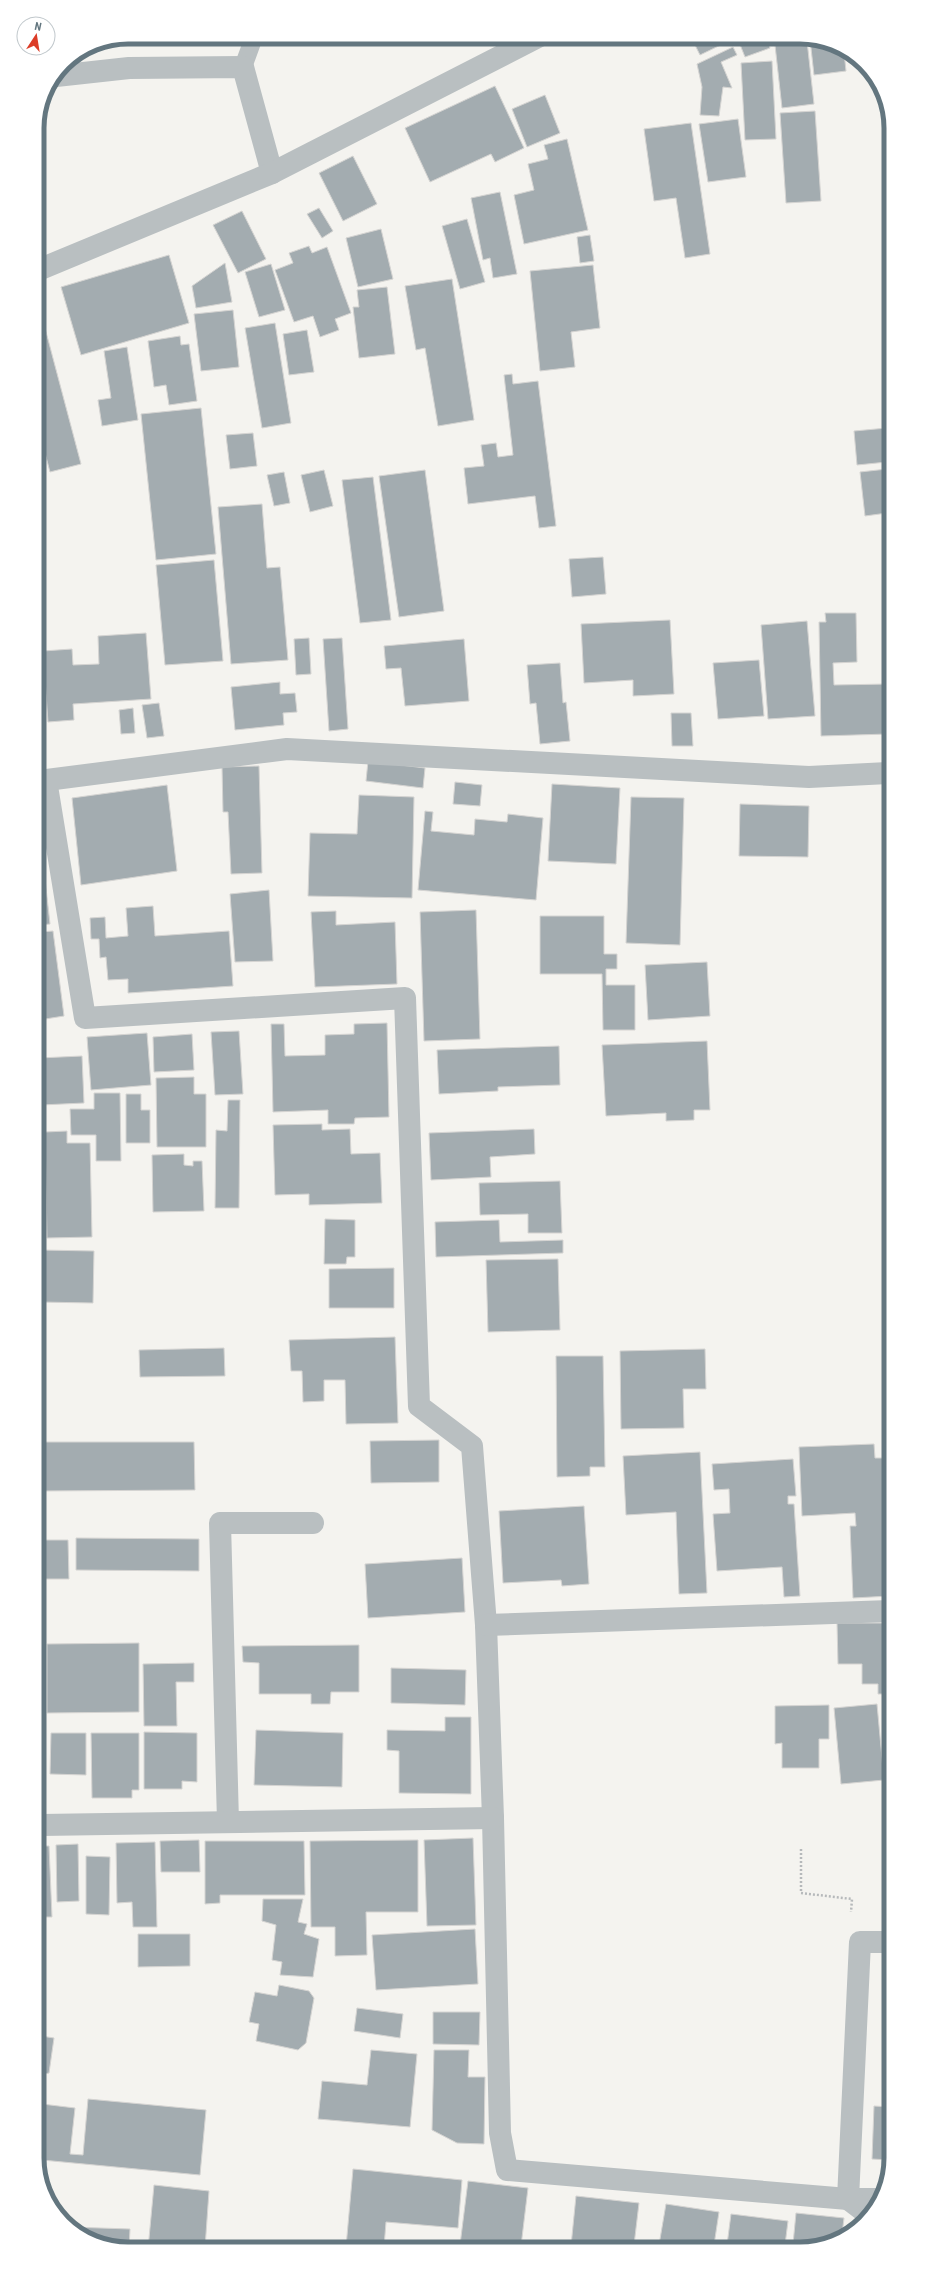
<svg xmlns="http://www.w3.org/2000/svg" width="928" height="2286" font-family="'Roboto Condensed',sans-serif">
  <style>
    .building { fill: #a3acb0; stroke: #d5d4d2 }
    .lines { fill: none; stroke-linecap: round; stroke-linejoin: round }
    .path { stroke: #b6b9bb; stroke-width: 2.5; stroke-dasharray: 2 2; stroke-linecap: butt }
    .lane { stroke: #b9bfc1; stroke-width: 18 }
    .street { stroke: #b9bfc1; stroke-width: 22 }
    .rim { fill: none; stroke: #63767f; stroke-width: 5 }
  </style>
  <rect width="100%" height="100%" fill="#f4f3ef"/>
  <g class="building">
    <polygon points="691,37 732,37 733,39 700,55"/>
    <polygon points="737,37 766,37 770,48 745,57"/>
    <polygon points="810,39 844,52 846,71 814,75"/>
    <polygon points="807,41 814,104 782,108 775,45"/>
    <polygon points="733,47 737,55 721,62 732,88 723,87 719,116 700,115 702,87 697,64"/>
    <polygon points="772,61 776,139 745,140 741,63"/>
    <polygon points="495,86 524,148 495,162 491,154 430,182 405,128"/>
    <polygon points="545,95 560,133 527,147 512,109"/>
    <polygon points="815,111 821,201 786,203 780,113"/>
    <polygon points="738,119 746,177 708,182 699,124"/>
    <polygon points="691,123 710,254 685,258 676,198 654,201 644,129"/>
    <polygon points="567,139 588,230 524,244 514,195 534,190 528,164 548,159 544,145"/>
    <polygon points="353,156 377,204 343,221 319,173"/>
    <polygon points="500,192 517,274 493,278 490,258 483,260 471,198"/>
    <polygon points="319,208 333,231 322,238 307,214"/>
    <polygon points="242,211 266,259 238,273 213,225"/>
    <polygon points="467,219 485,282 460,289 442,226"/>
    <polygon points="381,229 393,279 358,287 346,238"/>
    <polygon points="590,235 594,261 580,263 577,237"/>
    <polygon points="309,246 312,253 327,247 351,313 335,319 339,330 320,337 313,316 294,322 275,270 293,263 289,253"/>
    <polygon points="169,255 189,323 81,355 61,287"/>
    <polygon points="225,263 232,302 196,308 192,286"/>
    <polygon points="271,264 285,310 259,317 245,272"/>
    <polygon points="593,265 600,328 571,332 575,367 540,371 530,271"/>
    <polygon points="452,279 474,420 438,426 425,348 416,350 405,286"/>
    <polygon points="387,287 395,354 359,358 353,307 359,307 357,290"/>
    <polygon points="233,310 239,367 201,371 194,314"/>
    <polygon points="41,313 81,464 50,472 38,426 38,314"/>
    <polygon points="275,323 291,423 262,428 245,328"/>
    <polygon points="307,330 314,372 289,375 283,334"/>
    <polygon points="180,336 181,345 189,344 197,401 169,405 166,385 154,387 148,341"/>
    <polygon points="127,347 138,420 102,426 98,400 111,398 104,351"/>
    <polygon points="512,374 513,384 538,381 556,526 539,528 535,496 468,504 464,468 484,466 481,445 496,443 498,457 513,455 504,375"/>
    <polygon points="201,408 216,554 156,560 141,414"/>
    <polygon points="887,428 887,462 857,465 854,431"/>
    <polygon points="253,433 257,466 230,469 226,435"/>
    <polygon points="887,469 887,513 865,516 860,472"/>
    <polygon points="324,470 333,506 310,512 301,475"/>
    <polygon points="425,470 444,611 399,617 379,476"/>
    <polygon points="284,472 290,503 274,506 267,475"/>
    <polygon points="373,477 391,620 360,623 342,480"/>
    <polygon points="262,504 267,568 280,567 288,660 231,664 218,507"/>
    <polygon points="603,557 606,594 572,597 569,559"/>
    <polygon points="214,560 223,661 165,665 156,565"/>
    <polygon points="825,613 856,613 857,662 833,663 834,685 888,684 888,734 821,736 819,622 826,622"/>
    <polygon points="670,620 674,694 633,696 633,680 584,683 581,624"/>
    <polygon points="807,621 815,716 768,719 761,625"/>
    <polygon points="146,633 151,699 73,704 74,720 48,722 43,651 72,649 73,665 99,664 98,636"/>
    <polygon points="309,638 311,674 296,675 294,639"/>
    <polygon points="342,638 348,729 329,731 323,639"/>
    <polygon points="464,639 469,701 405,706 401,668 386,669 384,646"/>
    <polygon points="759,660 764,716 718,719 713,663"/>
    <polygon points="560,663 563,703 566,702 570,741 540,744 536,703 530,704 527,665"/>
    <polygon points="280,682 280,694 295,693 297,712 283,713 284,725 235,730 231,687"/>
    <polygon points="159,703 164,736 147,738 142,705"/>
    <polygon points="133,708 135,733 121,734 119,710"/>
    <polygon points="671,713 691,713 693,746 672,746"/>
    <polygon points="368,761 425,768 423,788 366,781"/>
    <polygon points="259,766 262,873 231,874 228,812 223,812 222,767"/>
    <polygon points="455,782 482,785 480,806 453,804"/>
    <polygon points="552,784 620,788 616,864 548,861"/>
    <polygon points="167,785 177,871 81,885 72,798"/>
    <polygon points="359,795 414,797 412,898 308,896 310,833 357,834"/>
    <polygon points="631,797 684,798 680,945 626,943"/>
    <polygon points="740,804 809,806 808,857 739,856"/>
    <polygon points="425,811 433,812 431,831 474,835 475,819 507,822 508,814 543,818 536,900 418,890"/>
    <polygon points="44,870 50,924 39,925 39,871"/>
    <polygon points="269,890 273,961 235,962 230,894"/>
    <polygon points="153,906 155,936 229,931 233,986 128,993 128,979 108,980 106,957 100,958 99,939 91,939 90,918 105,917 106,938 128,936 126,908"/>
    <polygon points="476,910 480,1039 424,1041 420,912"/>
    <polygon points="336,911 336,925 395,922 397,984 315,987 311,912"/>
    <polygon points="540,916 604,916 604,954 617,954 617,969 606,969 606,985 635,985 635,1030 603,1030 602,974 540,974"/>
    <polygon points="53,931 64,1016 39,1020 39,932"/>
    <polygon points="707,962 710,1016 648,1020 645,965"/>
    <polygon points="387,1023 389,1117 355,1118 354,1124 328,1124 328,1110 273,1112 271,1024 284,1024 285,1056 325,1055 325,1035 354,1034 354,1024"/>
    <polygon points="239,1031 243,1094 215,1095 211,1032"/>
    <polygon points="147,1033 151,1085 91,1090 87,1037"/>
    <polygon points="192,1034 194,1070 154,1072 153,1037"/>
    <polygon points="707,1041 710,1110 694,1110 694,1120 666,1121 666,1113 606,1116 602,1045"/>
    <polygon points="559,1046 560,1085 498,1087 498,1091 439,1094 437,1050"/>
    <polygon points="82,1056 84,1103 41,1105 39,1058"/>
    <polygon points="194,1077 194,1094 206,1094 206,1147 157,1147 156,1078"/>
    <polygon points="94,1093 120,1093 121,1161 96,1161 96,1135 71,1135 70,1109 94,1109"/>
    <polygon points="126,1094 141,1094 141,1110 150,1110 150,1143 126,1143"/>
    <polygon points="228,1100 240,1100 239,1208 215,1208 216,1130 227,1131"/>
    <polygon points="322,1124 322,1130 350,1129 351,1154 380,1153 382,1203 309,1205 309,1194 275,1195 273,1125"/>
    <polygon points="534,1129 535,1154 490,1157 491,1177 431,1180 429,1133"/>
    <polygon points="67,1131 67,1143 90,1143 92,1237 47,1238 45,1132"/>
    <polygon points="184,1154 184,1165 193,1166 193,1161 202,1161 204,1211 153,1212 152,1155"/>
    <polygon points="560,1181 562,1233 528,1233 528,1214 480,1215 479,1183"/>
    <polygon points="325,1219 355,1220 355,1257 347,1257 346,1264 324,1264"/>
    <polygon points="499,1220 500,1242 563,1240 563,1253 436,1257 435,1222"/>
    <polygon points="40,1250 94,1251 93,1303 40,1302"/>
    <polygon points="558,1259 560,1330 488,1332 486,1260"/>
    <polygon points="394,1268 394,1308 329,1308 329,1269"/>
    <polygon points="395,1337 398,1423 346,1424 345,1380 324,1380 324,1401 303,1402 302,1371 291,1371 289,1340"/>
    <polygon points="224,1348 225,1376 140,1377 139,1350"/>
    <polygon points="705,1349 706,1389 683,1389 684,1428 621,1429 620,1351"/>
    <polygon points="556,1356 603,1356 605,1467 590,1467 590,1476 557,1477"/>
    <polygon points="439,1440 439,1482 371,1483 370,1441"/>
    <polygon points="40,1442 194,1442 195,1490 40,1491"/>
    <polygon points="874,1444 875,1458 886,1458 890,1596 853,1598 850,1526 856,1526 855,1513 802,1516 799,1447"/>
    <polygon points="700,1452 707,1593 679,1594 676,1512 626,1515 623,1456"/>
    <polygon points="793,1459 796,1496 788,1496 788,1504 794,1504 800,1596 784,1597 782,1567 717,1571 713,1514 730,1513 729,1489 714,1490 712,1464"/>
    <polygon points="584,1506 589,1584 562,1586 561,1580 503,1583 499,1511"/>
    <polygon points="76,1538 199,1539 199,1571 76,1570"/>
    <polygon points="40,1540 68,1540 69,1579 40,1579"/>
    <polygon points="462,1558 465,1612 368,1618 365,1564"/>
    <polygon points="40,1605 42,1605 42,1650 41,1650"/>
    <polygon points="837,1623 890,1623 890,1694 878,1694 878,1684 862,1684 862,1664 838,1664"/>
    <polygon points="139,1643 139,1712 47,1713 47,1644"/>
    <polygon points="359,1645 359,1692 331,1692 330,1704 311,1704 311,1694 259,1694 259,1663 243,1662 242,1646"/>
    <polygon points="194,1663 194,1682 176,1682 177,1726 144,1726 143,1664"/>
    <polygon points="391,1668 466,1670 465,1705 391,1703"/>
    <polygon points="877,1704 884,1780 841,1784 834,1708"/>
    <polygon points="829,1705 829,1739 819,1739 819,1768 782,1768 782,1743 775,1744 775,1706"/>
    <polygon points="445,1717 471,1717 471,1794 399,1793 399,1751 387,1750 387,1730 445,1731"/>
    <polygon points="256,1730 343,1733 342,1787 254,1785"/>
    <polygon points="144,1732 197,1733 197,1782 182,1781 182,1789 144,1789"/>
    <polygon points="51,1733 86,1733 86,1775 50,1774"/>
    <polygon points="91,1733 139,1733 139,1790 132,1790 132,1798 92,1798"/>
    <polygon points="473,1838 476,1925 427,1926 424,1840"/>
    <polygon points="199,1840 200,1872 161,1872 160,1841"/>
    <polygon points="418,1840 418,1912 366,1912 367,1955 335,1956 335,1927 311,1927 310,1841"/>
    <polygon points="205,1841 304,1841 305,1895 220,1895 220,1903 205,1904"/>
    <polygon points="155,1842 157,1927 133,1927 132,1902 117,1903 116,1843"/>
    <polygon points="78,1844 79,1901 57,1902 56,1845"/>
    <polygon points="41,1846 49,1846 52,1917 41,1917"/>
    <polygon points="86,1856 110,1857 109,1915 86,1914"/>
    <polygon points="263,1899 303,1899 298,1922 307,1924 304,1934 319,1939 313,1977 280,1975 282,1962 272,1960 276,1925 262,1921"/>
    <polygon points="475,1929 478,1984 376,1990 372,1935"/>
    <polygon points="138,1934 190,1934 190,1966 138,1967"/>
    <polygon points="279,1985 309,1991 314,1998 306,2043 298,2050 256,2041 259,2024 249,2022 255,1992 277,1996"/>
    <polygon points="357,2008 403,2014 400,2038 354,2031"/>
    <polygon points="433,2012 480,2012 479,2045 433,2044"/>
    <polygon points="887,2032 891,2033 891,2075 883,2074"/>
    <polygon points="41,2036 54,2038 49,2073 44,2074 42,2084"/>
    <polygon points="371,2050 417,2054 410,2127 318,2119 322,2081 367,2085"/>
    <polygon points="434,2050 469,2050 468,2077 485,2077 484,2144 457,2143 432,2130"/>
    <polygon points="88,2099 206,2110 200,2175 42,2160 42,2104 75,2108 70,2154 83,2155"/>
    <polygon points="874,2106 891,2107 890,2160 872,2159"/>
    <polygon points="353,2169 462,2180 458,2228 386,2222 384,2247 346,2247"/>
    <polygon points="468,2181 528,2188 521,2246 454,2247 455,2245 460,2245"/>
    <polygon points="154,2185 209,2191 205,2248 148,2249"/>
    <polygon points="576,2196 639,2203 634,2245 571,2246"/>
    <polygon points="666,2204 719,2212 714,2245 659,2245"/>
    <polygon points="796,2213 844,2218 842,2235 829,2244 793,2244"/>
    <polygon points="731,2214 788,2221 785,2245 727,2245"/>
    <polygon points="70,2227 130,2229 129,2249 122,2249 72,2230"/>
  </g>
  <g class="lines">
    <polyline class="path" points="801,1849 801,1893 852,1899 851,1912"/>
    <polyline class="lane" points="243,67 254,37"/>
    <g class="street">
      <polyline points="56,76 129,68 243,67 272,173"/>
      <polyline points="38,270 272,173 538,37"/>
      <polyline points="46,780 85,1018 405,998 419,1406 472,1446 486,1625 493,1818 500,2133 507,2170 848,2199 877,2199"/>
      <polyline points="39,781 287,749 809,777 888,773"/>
      <polyline points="486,1625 890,1611"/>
      <polyline points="228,1822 220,1523 313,1523"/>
      <polyline points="41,1825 493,1818"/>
      <polyline points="869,2215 848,2199 860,1942 890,1942"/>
    </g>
  </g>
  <path d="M0 0H928V2286H0ZM128 44H800A84 84 0 0 1 884 128V2158A84 84 0 0 1 800 2242H128A84 84 0 0 1 44 2158V128A84 84 0 0 1 128 44Z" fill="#fff" fill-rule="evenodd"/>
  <path class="rim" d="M128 44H800A84 84 0 0 1 884 128V2158A84 84 0 0 1 800 2242H128A84 84 0 0 1 44 2158V128A84 84 0 0 1 128 44Z"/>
  <g transform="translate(36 36) rotate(12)"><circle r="19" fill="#ffffff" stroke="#c1c8cc"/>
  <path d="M0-3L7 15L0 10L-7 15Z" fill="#dc3c27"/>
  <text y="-6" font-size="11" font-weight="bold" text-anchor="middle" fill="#63767f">N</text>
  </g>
</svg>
